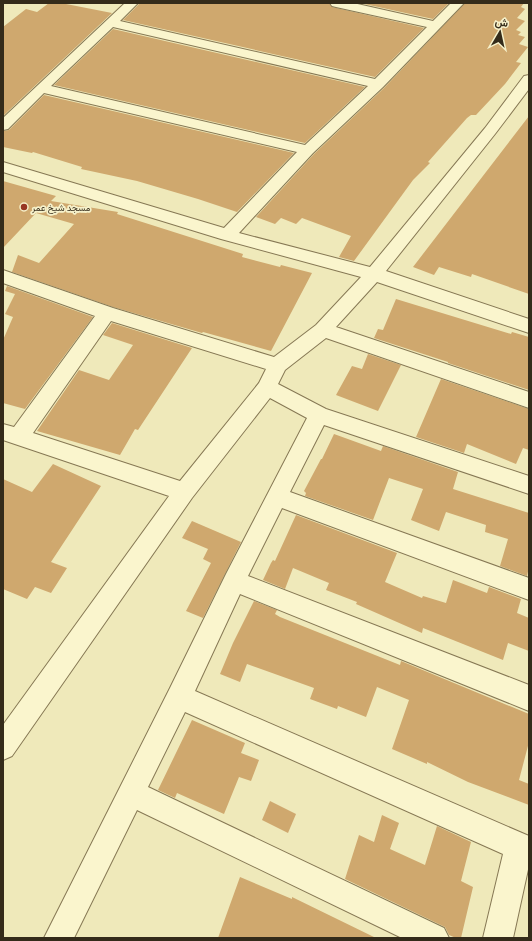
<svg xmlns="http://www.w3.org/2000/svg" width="532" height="941" font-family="'Noto Serif',Vazirmatn,serif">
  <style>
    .building { fill: #cfa86e }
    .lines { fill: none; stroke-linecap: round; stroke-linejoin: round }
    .minor-casing { stroke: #867854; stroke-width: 2 }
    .minor { fill: #faf5cd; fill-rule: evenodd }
    .poi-dot { fill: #973622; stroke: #f6f1ca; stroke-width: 1.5 }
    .labels { text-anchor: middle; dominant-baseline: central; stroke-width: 3.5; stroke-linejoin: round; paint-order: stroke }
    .far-poi-label { font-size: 9px; fill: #342b1a; stroke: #f6f1ca; text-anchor: start }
  </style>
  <rect width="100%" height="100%" fill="#efe9ba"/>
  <g class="building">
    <polygon points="49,3 61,3 112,13 3,116 3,27 26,9 37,12"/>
    <polygon points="140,3 329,3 332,7 424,28 375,77 123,20"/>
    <polygon points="360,3 449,3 433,19"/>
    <polygon points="465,3 524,3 521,7 525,9 517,18 525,21 516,30 521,32 518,35 525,37 519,44 528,47 516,62 521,63 505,84 476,115 471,115 467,118 428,162 430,163 413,180 354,261 339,257 351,236 302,218 296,224 281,218 275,224 256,217 314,154 384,88"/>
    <polygon points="113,29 365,87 305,143 54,85"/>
    <polygon points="44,95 294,153 237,212 198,199 137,181 81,169 82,167 33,152 32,153 3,147 3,131 9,130"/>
    <polygon points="529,116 529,294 472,274 471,277 439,267 434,275 413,267"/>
    <polygon points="3,181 56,196 51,201 118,212 117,214 243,254 242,257 280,267 281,265 312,273 271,351 203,332 202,333 113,307 12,272 18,255 39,263 74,224 36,213 3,248"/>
    <polygon points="7,286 93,317 25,409 3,403 3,340 13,317 5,314 15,294 5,291"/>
    <polygon points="396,299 511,334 512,332 529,337 529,390 448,363 448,362 374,338 378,329 383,330"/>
    <polygon points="112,323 192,348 138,430 135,429 120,455 37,431 79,370 109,380 133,345 103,335"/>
    <polygon points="368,354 401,365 378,411 336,395 352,366 362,369"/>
    <polygon points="441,379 529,409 529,450 523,448 516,464 467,444 464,453 416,437"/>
    <polygon points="334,434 381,451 383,446 458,472 453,489 529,513 529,567 527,576 500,566 508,539 485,532 486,525 446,512 439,531 411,520 423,489 389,478 373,520 305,496 306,493 304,491 321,459 322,459"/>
    <polygon points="53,464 101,486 51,562 67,568 51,593 35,587 27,599 3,589 3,479 32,492"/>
    <polygon points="296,515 397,553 385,582 422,598 423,596 446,603 453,580 487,593 489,587 521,599 517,613 529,618 529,651 508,643 503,660 423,628 422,633 356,604 357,602 326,590 329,583 293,568 285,589 263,580 271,563 273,560 275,561"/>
    <polygon points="192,521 241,542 203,618 186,611 211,563 203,559 208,549 182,538"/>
    <polygon points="254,601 277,610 275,614 280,617 400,665 401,661 529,714 529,742 519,780 529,784 529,805 468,782 427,762 427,764 392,749 409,700 377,687 366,717 338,706 337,709 310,699 314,688 247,664 240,682 220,674 233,643"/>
    <polygon points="192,720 245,743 241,753 259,760 251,781 239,777 224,814 177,793 175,798 158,790"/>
    <polygon points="270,801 296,814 288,833 262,820"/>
    <polygon points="382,815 399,823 390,849 425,865 437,826 471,842 461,881 473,887 461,938 456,938 449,935 445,927 345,879 359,835 374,842"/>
    <polygon points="240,877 292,899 292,897 376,938 218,938"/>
  </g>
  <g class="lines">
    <g class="minor-casing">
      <path id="minor" d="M125 3H138L120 21 375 79 427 27 336 7 332 6 330 3H353L433 21 451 3H464L383 87 313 153 239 233 370 267 485 128 524 76 529 75V89L495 134 386 271 529 319V333L377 282 336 327 529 392V408L326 338 285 370 278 384 326 409 529 476V494L324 425 290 492 529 578V600L282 508 248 576 529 685V711L240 594 195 691 529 836V865L513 938H483L503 854 185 712 148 787 444 928 449 938H402L137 810 74 938H44L170 688 226 574 307 418 270 398 192 498 12 756 3 760V725L169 496 3 440V424L14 427 95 316 3 283V270L113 308 274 357 316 325 361 277 221 239 3 172V162L224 228 297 152 44 93 8 129 3 130V118ZM113 27 368 86 305 145 51 86ZM111 321 266 369 259 383 180 481 33 433Z"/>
    </g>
    <use href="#minor" class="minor"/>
  </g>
  <circle class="poi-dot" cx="24" cy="207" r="4"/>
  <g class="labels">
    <g class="far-poi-label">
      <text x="32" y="207">مسجد شيخ عمر</text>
    </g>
  </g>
  <rect width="532" height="941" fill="none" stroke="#342b1a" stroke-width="8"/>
  <g transform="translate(500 32) rotate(9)" stroke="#f6f1ca" stroke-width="3" paint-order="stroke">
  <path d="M0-3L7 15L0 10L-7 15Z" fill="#342b1a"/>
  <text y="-6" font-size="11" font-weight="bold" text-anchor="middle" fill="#342b1a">ش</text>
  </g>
</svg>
